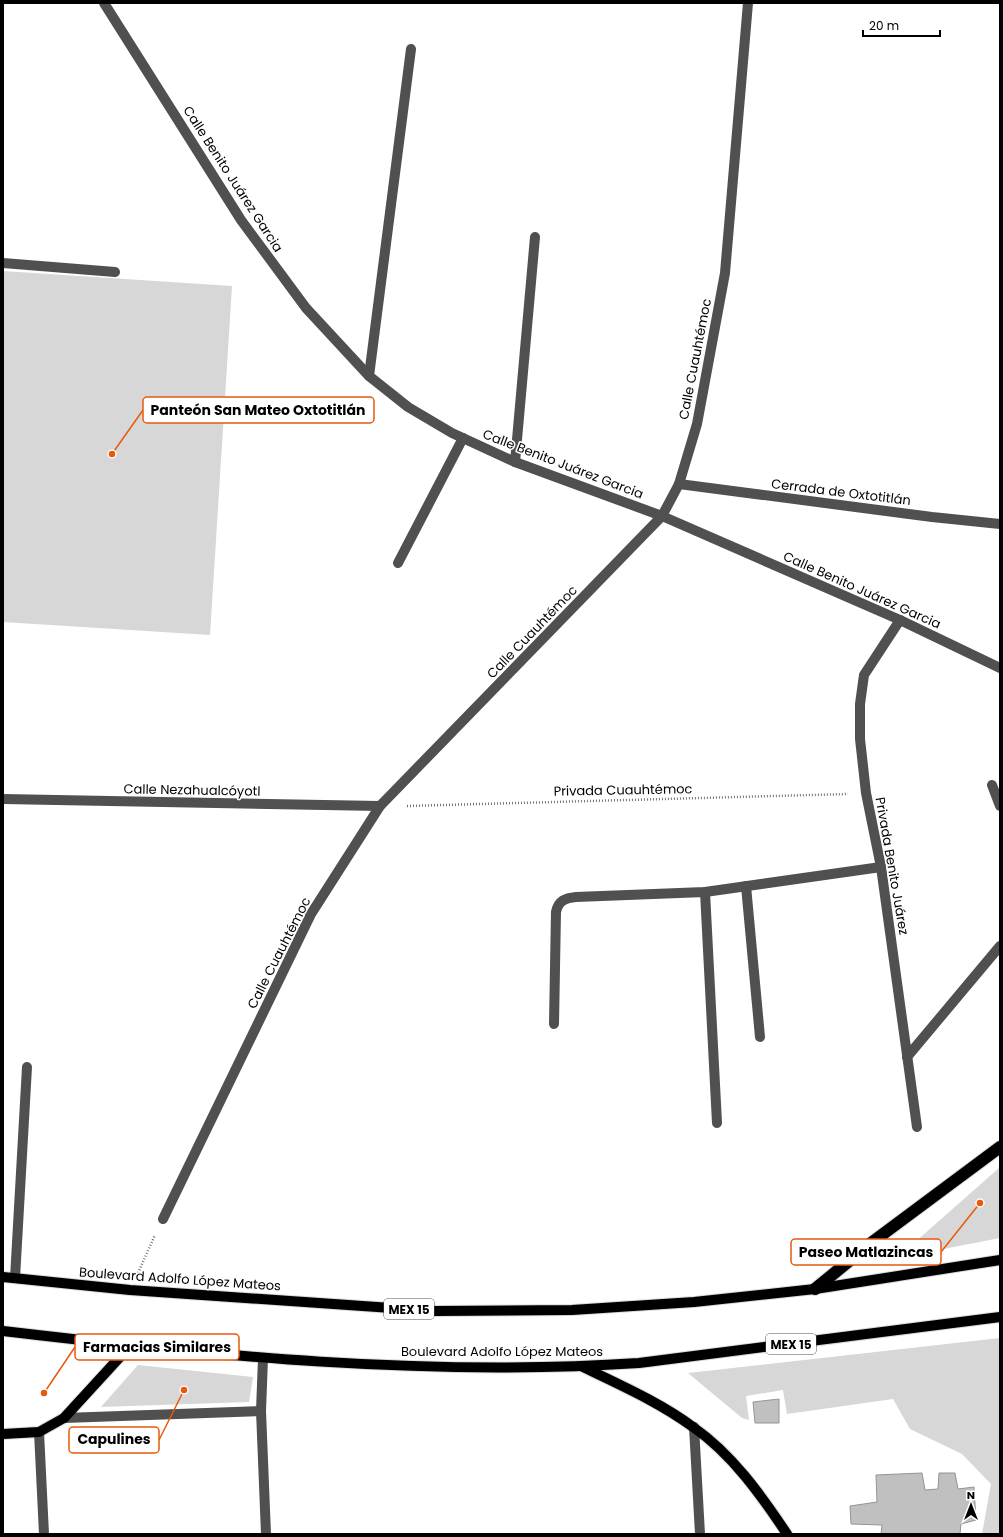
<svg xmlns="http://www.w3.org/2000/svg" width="1003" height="1537" font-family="Poppins,sans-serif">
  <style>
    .green { fill: #d7d7d7 }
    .building { fill: #c0c0c0; stroke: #949494 }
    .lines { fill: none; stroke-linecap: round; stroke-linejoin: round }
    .major-casing { stroke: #dbdbdb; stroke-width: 12 }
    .highway-casing { stroke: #dbdbdb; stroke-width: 14 }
    .path { stroke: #727272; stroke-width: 2.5; stroke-dasharray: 1 2; stroke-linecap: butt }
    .minor { stroke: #505050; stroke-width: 10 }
    .major { stroke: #000; stroke-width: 10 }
    .highway { stroke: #000; stroke-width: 12 }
    .labels { text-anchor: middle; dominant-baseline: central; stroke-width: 3; stroke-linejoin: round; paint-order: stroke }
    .shield { fill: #fff; stroke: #4c4c4c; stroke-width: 1 }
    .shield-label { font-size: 12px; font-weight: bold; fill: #000 }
    .street-label { font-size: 13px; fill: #000; stroke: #fff }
    .leader { fill: none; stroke: #e8590c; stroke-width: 1.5 }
    .callout-dot { fill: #e8590c; stroke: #fff; stroke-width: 1.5 }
    .callout { fill: #fff; stroke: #e8590c; stroke-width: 1.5 }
    .callout-label { font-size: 14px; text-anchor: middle; font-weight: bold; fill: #000 }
  </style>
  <rect width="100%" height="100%" fill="#fff"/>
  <g class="green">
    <polygon points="3,271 232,286 210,635 3,622"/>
    <polygon points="1000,1167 1000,1238 897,1258 999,1168"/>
    <polygon points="1000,1338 1000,1534 982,1534 991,1484 962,1454 910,1429 893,1399 787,1414 783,1390 746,1396 749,1420 742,1418 688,1373"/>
    <polygon points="138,1365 253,1377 249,1402 101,1407"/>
  </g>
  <g class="building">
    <polygon points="779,1399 779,1423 755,1423 753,1402"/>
    <polygon points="922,1473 925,1490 938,1489 939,1473 955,1473 958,1489 974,1487 976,1520 961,1524 960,1534 881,1534 882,1525 851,1524 850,1506 877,1502 876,1475"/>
  </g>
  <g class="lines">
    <g class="major-casing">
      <g id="major">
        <polyline points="3,1277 130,1290 435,1311 572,1310 694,1302 815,1289 1000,1260"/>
        <path d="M3 1331C214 1356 427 1377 639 1363L1000 1317"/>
        <path d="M583 1367C620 1385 659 1402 693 1427 732 1454 761 1495 787 1534"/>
        <polyline points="3,1434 39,1432 64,1418 130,1346"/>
      </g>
    </g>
    <g class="highway-casing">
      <polyline id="highway" points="815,1289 871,1243 1000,1147"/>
    </g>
    <g class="path">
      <polyline points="407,806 848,794"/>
      <polyline points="138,1273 155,1235"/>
    </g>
    <g class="minor">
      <polyline points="104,3 241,220 306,308 369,376 408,407 452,433 515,462 662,516 900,620 1000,668"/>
      <polyline points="3,263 115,272"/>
      <polyline points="369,376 411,49"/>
      <polyline points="515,462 535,237"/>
      <polyline points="679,484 932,517 1000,524"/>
      <polyline points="398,563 463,438"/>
      <polyline points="900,620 864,675 860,704 860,739 866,793 881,867 917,1127"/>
      <polyline points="992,785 1000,806"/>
      <polyline points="3,799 380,806"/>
      <polyline points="746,886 760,1037"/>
      <polyline points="705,892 717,1123"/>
      <path d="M554 1024 556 912C558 901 565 898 576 897L705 892 881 867"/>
      <polyline points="907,1057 1000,946"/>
      <polyline points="163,1219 311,914 380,806 662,516 679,484 697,424 725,273 748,3"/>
      <polyline points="15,1278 27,1067"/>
      <polyline points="263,1358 261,1411 266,1534"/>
      <polyline points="64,1418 261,1411"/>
      <polyline points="694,1427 700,1534"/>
      <polyline points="39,1432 44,1534"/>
    </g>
    <use href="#major" class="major"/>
    <use href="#highway" class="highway"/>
  </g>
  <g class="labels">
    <g class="shield">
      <rect x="384" y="1299" width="50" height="20" rx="3"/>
      <rect x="766" y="1334" width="50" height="20" rx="3"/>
    </g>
    <g class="shield-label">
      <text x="409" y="1309">MEX 15</text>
      <text x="791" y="1344">MEX 15</text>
    </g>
    <g class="street-label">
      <text transform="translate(233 179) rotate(57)">Calle Benito Juárez Garcia</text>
      <text transform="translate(695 359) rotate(-79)">Calle Cuauhtémoc</text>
      <text transform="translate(563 464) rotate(21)">Calle Benito Juárez Garcia</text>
      <text transform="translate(841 492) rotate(7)">Cerrada de Oxtotitlán</text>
      <text transform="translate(862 590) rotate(24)">Calle Benito Juárez Garcia</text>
      <text transform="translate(532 632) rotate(-46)">Calle Cuauhtémoc</text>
      <text transform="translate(192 790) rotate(1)">Calle Nezahualcóyotl</text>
      <text transform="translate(623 790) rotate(-1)">Privada Cuauhtémoc</text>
      <text transform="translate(892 866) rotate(80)">Privada Benito Juárez</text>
      <text transform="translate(279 953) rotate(-63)">Calle Cuauhtémoc</text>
      <text transform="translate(180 1279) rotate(4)">Boulevard Adolfo López Mateos</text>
      <text x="502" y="1351">Boulevard Adolfo López Mateos</text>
    </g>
  </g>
  <path class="leader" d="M112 454L143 410M980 1203L941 1252M44 1393L75 1347M184 1390L159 1440"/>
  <g class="callout-dot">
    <circle cx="112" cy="454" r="4"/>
    <circle cx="980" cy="1203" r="4"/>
    <circle cx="44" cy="1393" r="4"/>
    <circle cx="184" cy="1390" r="4"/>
  </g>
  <g class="callout">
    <rect x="143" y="397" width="231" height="26" rx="4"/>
    <rect x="791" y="1239" width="150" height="26" rx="4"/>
    <rect x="75" y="1334" width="164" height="26" rx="4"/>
    <rect x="69" y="1427" width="90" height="26" rx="4"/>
  </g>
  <g class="callout-label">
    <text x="258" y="415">Panteón San Mateo Oxtotitlán</text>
    <text x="866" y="1257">Paseo Matlazincas</text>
    <text x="157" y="1352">Farmacias Similares</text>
    <text x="114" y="1444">Capulines</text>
  </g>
  <rect width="1003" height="1537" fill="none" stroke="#000000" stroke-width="8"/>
  <g transform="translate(971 1505)" stroke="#ffffff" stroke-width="3" paint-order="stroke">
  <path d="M0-3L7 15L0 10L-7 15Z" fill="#000000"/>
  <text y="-6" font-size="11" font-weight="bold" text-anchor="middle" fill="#000000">N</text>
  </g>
  <path d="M863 30v6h77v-6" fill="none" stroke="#000000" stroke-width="2"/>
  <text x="869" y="30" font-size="12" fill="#000000" stroke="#ffffff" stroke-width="3" paint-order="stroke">20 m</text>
</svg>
